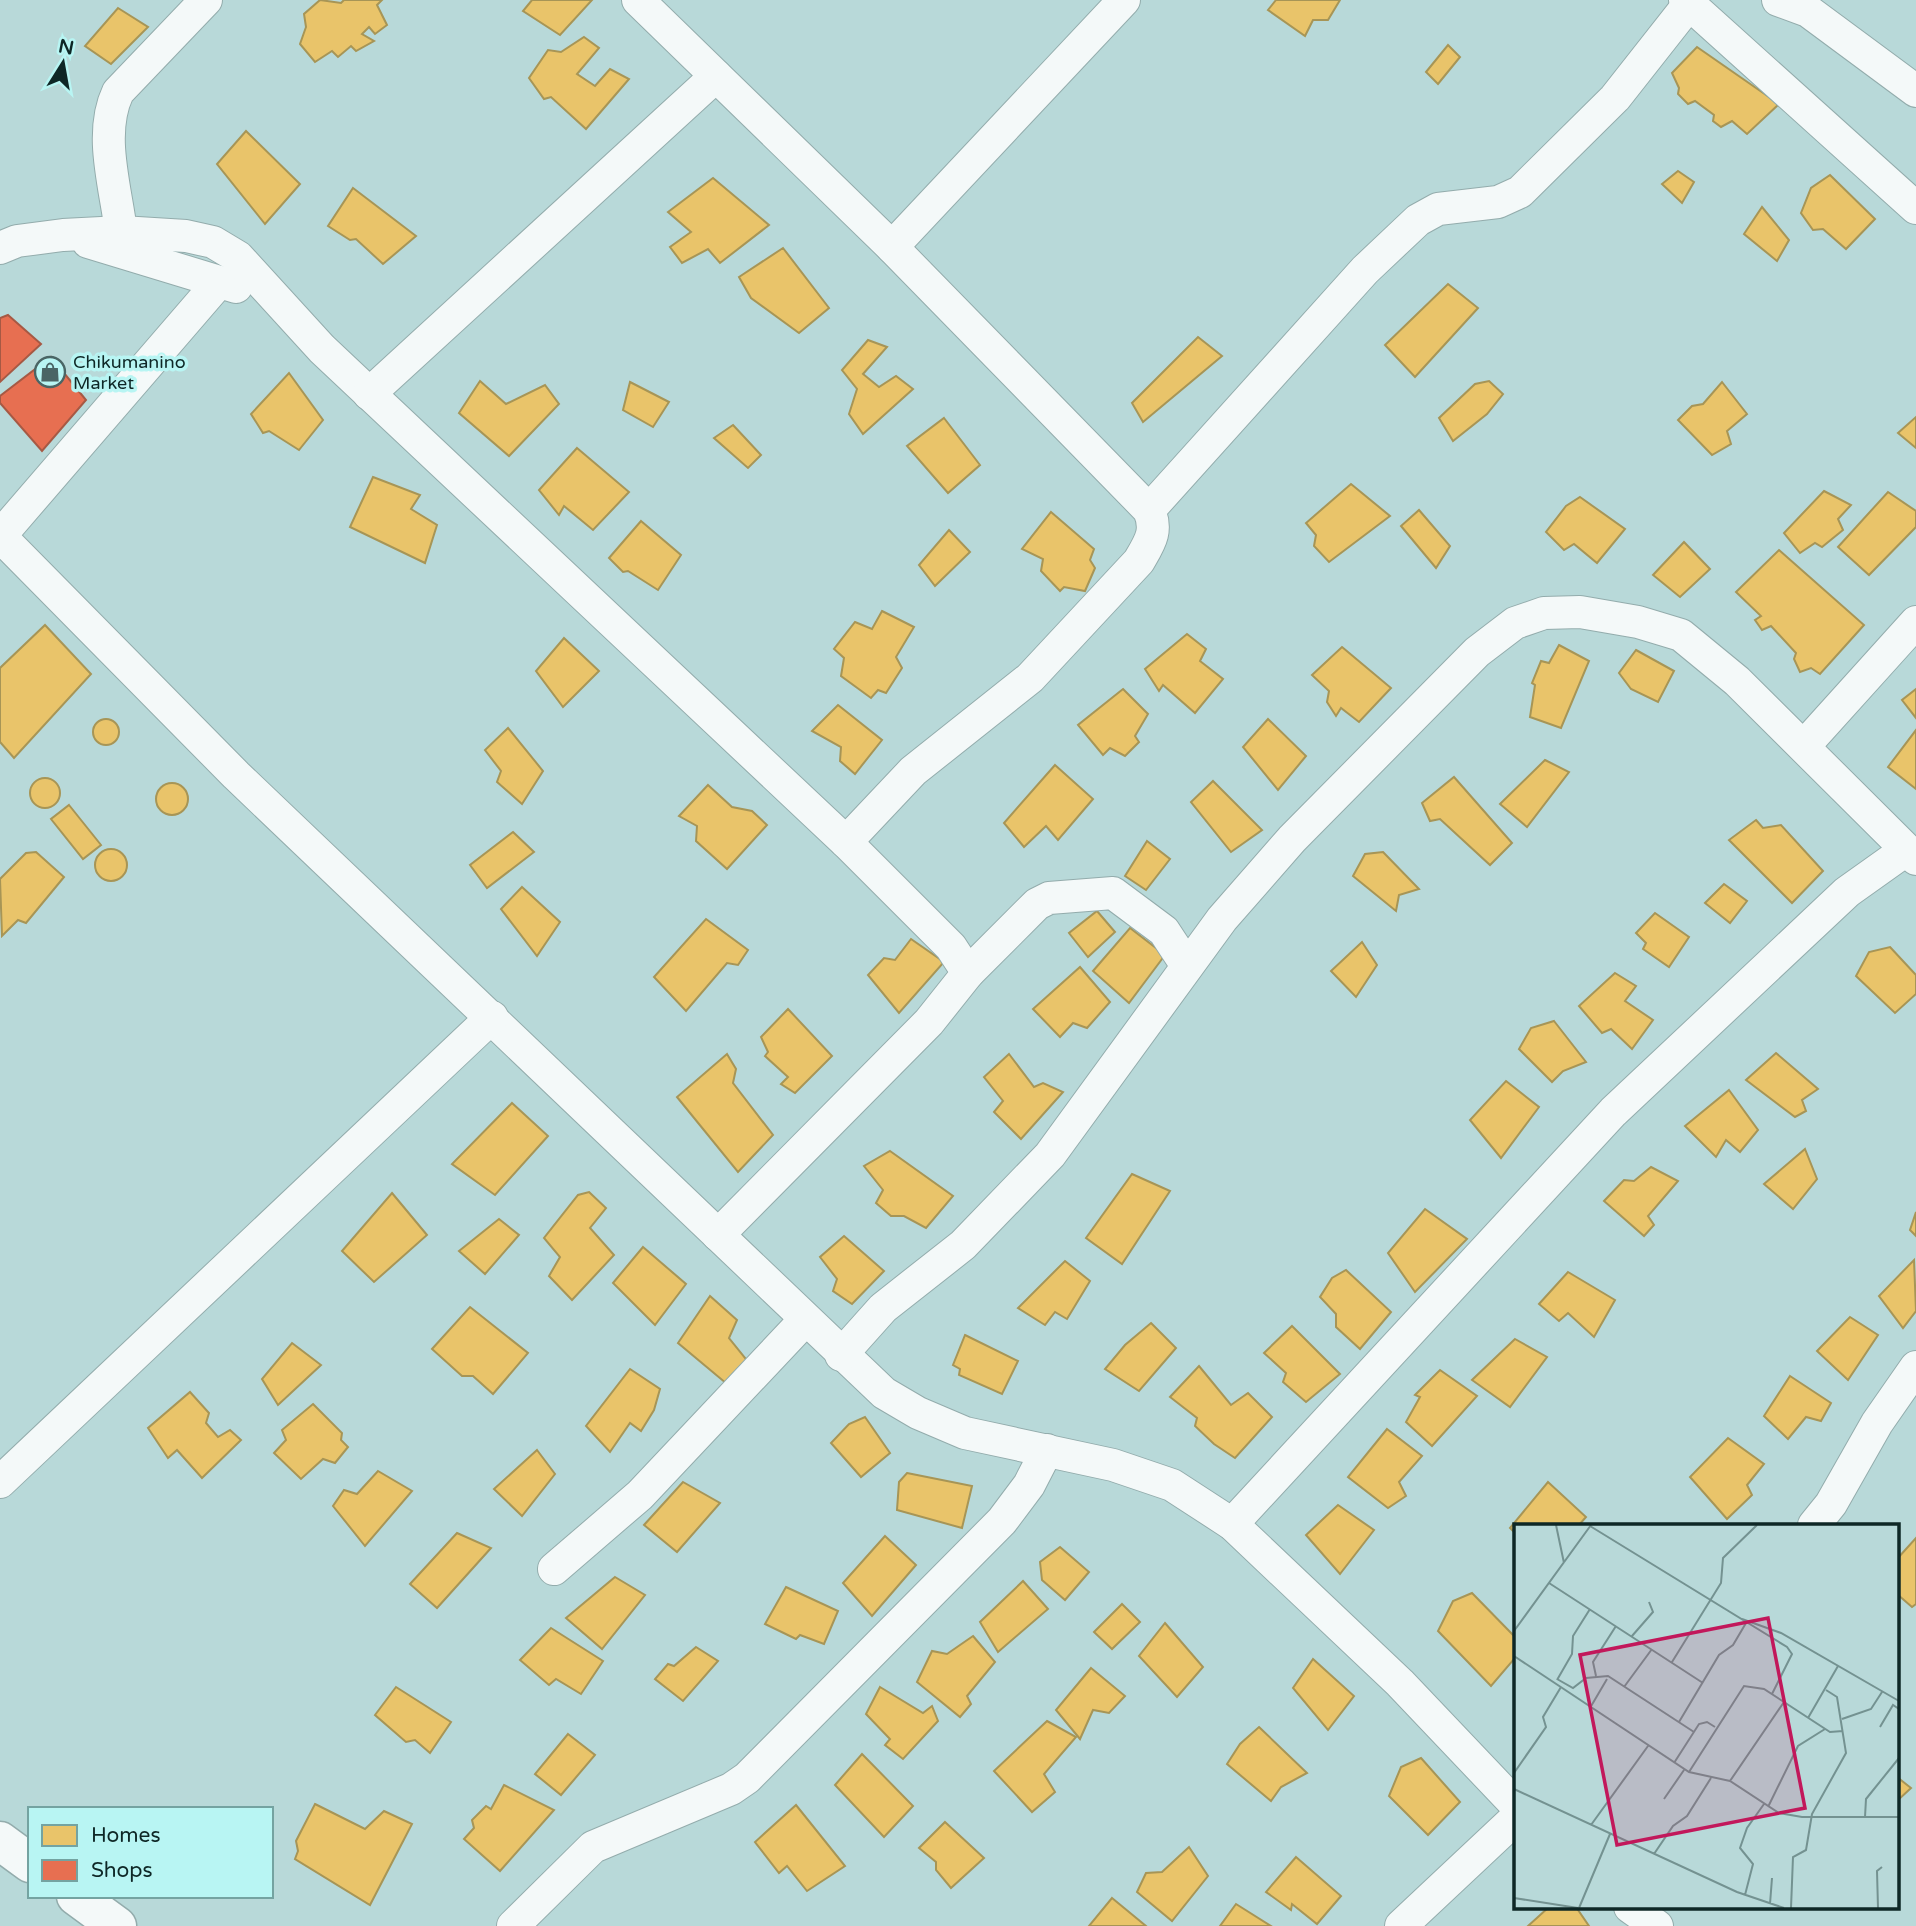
<svg xmlns="http://www.w3.org/2000/svg" width="1916" height="1926" font-family="'Varela Round',sans-serif">
  <style>
    .homes { fill: #e9c46a; stroke: #a79556; stroke-width: 2 }
    .shops { fill: #e76f51; stroke: #a65944; stroke-width: 2 }
    .lines { fill: none; stroke-linecap: round; stroke-linejoin: round }
    .minor-casing { stroke: #93acac; stroke-width: 34 }
    .secondary-casing { stroke: #93acac; stroke-width: 41 }
    .minor { stroke: #f4f9f9; stroke-width: 32 }
    .secondary { stroke: #f4f9f9; stroke-width: 38 }
    .labels { text-anchor: middle; dominant-baseline: central; stroke-width: 7; stroke-linejoin: round; paint-order: stroke }
    .poi-label { font-size: 18px; fill: #0e2726; stroke: #b8f5f3; text-anchor: start }
    .inset-road { fill: none; stroke: #749291; stroke-width: 2 }
    .view { fill: #c2185b; fill-opacity: 0.15; stroke: #c2185b; stroke-width: 3.5 }
    .inset-edge { fill: none; stroke: #0e2726; stroke-width: 3.5 }
  </style>
  <rect width="100%" height="100%" fill="#b8d9d9"/>
  <g class="homes">
    <polygon points="320,0 341,3 344,0 382,0 377,5 387,25 375,34 369,27 362,34 374,41 356,51 351,46 338,57 332,51 315,62 300,44 306,27 304,14"/>
    <polygon points="532,0 592,0 560,35 523,11"/>
    <polygon points="1276,0 1340,0 1328,20 1313,20 1305,36 1268,10"/>
    <polygon points="118,8 148,27 111,64 85,46"/>
    <polygon points="584,37 599,48 577,74 595,86 610,69 629,79 586,129 551,97 544,99 529,78 548,50 561,52"/>
    <polygon points="1448,45 1460,57 1438,84 1426,72"/>
    <polygon points="1697,47 1779,104 1747,134 1732,121 1721,127 1713,121 1714,115 1695,101 1688,104 1678,94 1679,88 1672,73"/>
    <polygon points="246,131 300,184 265,224 217,164"/>
    <polygon points="1678,171 1694,182 1682,203 1662,184"/>
    <polygon points="1830,175 1875,219 1846,249 1823,229 1813,230 1801,213 1811,188"/>
    <polygon points="713,178 769,225 720,263 708,249 682,263 670,247 691,232 668,212"/>
    <polygon points="353,188 416,236 383,264 356,239 350,240 328,226"/>
    <polygon points="1762,207 1789,240 1777,261 1744,234"/>
    <polygon points="783,248 829,308 799,333 751,298 739,277"/>
    <polygon points="1448,284 1478,308 1415,377 1385,345"/>
    <polygon points="1198,337 1222,356 1143,422 1132,403"/>
    <polygon points="868,340 887,347 863,374 879,387 896,376 913,389 863,434 849,414 857,389 842,370"/>
    <polygon points="289,373 323,420 299,450 269,431 263,433 251,414"/>
    <polygon points="480,381 506,404 545,385 559,404 509,456 459,413"/>
    <polygon points="1489,381 1503,394 1487,414 1453,441 1439,418 1475,384"/>
    <polygon points="630,382 669,402 653,427 623,410"/>
    <polygon points="1722,382 1747,414 1727,431 1731,444 1712,455 1678,420 1692,406 1703,404"/>
    <polygon points="1916,417 1916,448 1898,433"/>
    <polygon points="944,418 980,465 948,493 907,446"/>
    <polygon points="733,425 761,455 748,468 714,438"/>
    <polygon points="577,448 629,492 593,530 564,506 559,515 539,490"/>
    <polygon points="373,477 420,495 411,509 437,525 425,563 350,527"/>
    <polygon points="1351,484 1390,516 1329,562 1314,546 1316,535 1306,523"/>
    <polygon points="1824,491 1851,505 1838,519 1843,530 1822,547 1815,543 1800,553 1784,533"/>
    <polygon points="1888,492 1916,511 1916,527 1869,575 1838,547"/>
    <polygon points="1580,497 1625,529 1597,563 1574,544 1564,550 1546,532 1566,506"/>
    <polygon points="1419,510 1450,546 1436,568 1401,526"/>
    <polygon points="1051,512 1094,549 1090,560 1095,568 1085,591 1064,587 1060,591 1041,571 1043,559 1022,549"/>
    <polygon points="641,521 681,555 658,590 628,571 623,572 609,558"/>
    <polygon points="949,530 970,552 935,586 919,565"/>
    <polygon points="1684,542 1710,569 1680,597 1653,575"/>
    <polygon points="1779,550 1864,625 1820,674 1811,668 1800,672 1794,659 1796,653 1771,626 1762,630 1755,620 1761,616 1736,592"/>
    <polygon points="882,611 914,627 896,657 902,668 886,693 878,690 871,698 841,676 844,658 834,649 855,622 872,629"/>
    <polygon points="45,625 91,674 14,758 0,742 0,668"/>
    <polygon points="1187,634 1206,649 1200,661 1223,679 1195,713 1163,685 1159,691 1145,669"/>
    <polygon points="564,638 599,671 563,707 536,671"/>
    <polygon points="1559,645 1589,661 1561,728 1530,717 1535,685 1532,683 1541,661 1549,663"/>
    <polygon points="1342,647 1391,688 1359,722 1341,708 1336,716 1327,702 1329,691 1312,675"/>
    <polygon points="1636,650 1674,671 1658,702 1631,689 1619,673"/>
    <polygon points="1123,689 1148,714 1135,736 1139,742 1125,756 1110,748 1103,755 1078,725"/>
    <polygon points="1916,689 1916,718 1902,700"/>
    <polygon points="838,705 882,740 855,774 840,761 841,747 812,731"/>
    <polygon points="1268,719 1306,756 1278,790 1243,747"/>
    <circle cx="106" cy="732" r="13"/>
    <polygon points="508,728 543,771 522,804 497,782 501,771 485,750"/>
    <polygon points="1916,730 1916,789 1888,767"/>
    <polygon points="1545,760 1569,772 1527,827 1500,804"/>
    <polygon points="1055,765 1093,799 1058,840 1046,826 1024,847 1004,823"/>
    <polygon points="1454,777 1512,843 1490,865 1440,819 1430,821 1422,803"/>
    <circle cx="45" cy="793" r="15"/>
    <polygon points="1213,781 1262,830 1231,852 1191,802"/>
    <circle cx="172" cy="799" r="16"/>
    <polygon points="708,785 732,807 752,811 767,825 727,869 696,841 697,826 679,816"/>
    <polygon points="69,805 101,845 83,859 51,819"/>
    <polygon points="1756,820 1763,828 1781,825 1823,871 1792,903 1729,840"/>
    <polygon points="513,832 534,852 487,888 470,865"/>
    <polygon points="1147,841 1170,859 1146,890 1125,876"/>
    <circle cx="111" cy="865" r="16"/>
    <polygon points="36,852 64,877 26,923 18,920 2,936 0,879 26,853"/>
    <polygon points="1383,852 1419,889 1399,895 1396,911 1353,876 1365,854"/>
    <polygon points="1724,884 1747,901 1730,923 1705,903"/>
    <polygon points="522,887 560,922 537,956 501,909"/>
    <polygon points="1097,911 1115,932 1088,957 1069,933"/>
    <polygon points="1655,913 1689,937 1669,967 1643,949 1646,943 1636,933"/>
    <polygon points="706,919 748,950 738,965 727,963 686,1011 654,977"/>
    <polygon points="1130,928 1165,955 1129,1003 1093,971"/>
    <polygon points="911,939 944,962 899,1013 868,975 884,958 895,960"/>
    <polygon points="1362,942 1377,965 1356,997 1331,971"/>
    <polygon points="1890,947 1916,975 1916,994 1895,1013 1856,976 1869,952"/>
    <polygon points="1080,967 1110,1002 1087,1028 1073,1023 1060,1037 1033,1009"/>
    <polygon points="1615,973 1636,986 1625,1001 1653,1020 1632,1049 1611,1029 1602,1033 1579,1006"/>
    <polygon points="788,1009 832,1056 795,1093 781,1084 788,1077 765,1056 768,1052 761,1037"/>
    <polygon points="1554,1021 1586,1062 1563,1071 1552,1082 1519,1049 1531,1028"/>
    <polygon points="1776,1053 1818,1089 1802,1100 1806,1111 1795,1117 1746,1080"/>
    <polygon points="727,1054 736,1069 733,1083 773,1135 738,1172 677,1097"/>
    <polygon points="1009,1054 1034,1087 1043,1083 1063,1092 1021,1139 994,1112 1003,1101 984,1077"/>
    <polygon points="1506,1081 1539,1107 1501,1158 1470,1120"/>
    <polygon points="1729,1090 1758,1130 1740,1152 1726,1140 1716,1157 1685,1126"/>
    <polygon points="512,1103 548,1136 495,1195 452,1164"/>
    <polygon points="1805,1149 1817,1179 1793,1209 1764,1184"/>
    <polygon points="890,1151 953,1196 926,1228 904,1216 891,1216 876,1203 883,1190 864,1166"/>
    <polygon points="1651,1167 1678,1181 1648,1216 1654,1225 1644,1236 1604,1201 1624,1180 1634,1181"/>
    <polygon points="1132,1174 1170,1191 1122,1264 1086,1238"/>
    <polygon points="589,1192 606,1208 590,1228 614,1255 572,1300 549,1276 560,1257 544,1238 578,1195"/>
    <polygon points="392,1193 427,1235 374,1282 342,1251"/>
    <polygon points="1425,1209 1467,1239 1415,1292 1388,1253"/>
    <polygon points="1916,1212 1916,1236 1910,1230"/>
    <polygon points="499,1219 519,1235 485,1274 459,1251"/>
    <polygon points="844,1236 884,1271 852,1304 833,1291 837,1279 820,1257"/>
    <polygon points="643,1247 686,1284 655,1325 613,1283"/>
    <polygon points="1914,1260 1916,1311 1903,1328 1879,1296"/>
    <polygon points="1065,1261 1090,1281 1067,1319 1055,1312 1045,1325 1018,1308"/>
    <polygon points="1346,1270 1391,1312 1360,1349 1336,1327 1336,1314 1320,1297 1332,1278"/>
    <polygon points="1568,1272 1615,1300 1594,1337 1568,1313 1559,1321 1539,1304"/>
    <polygon points="710,1296 737,1320 729,1338 749,1363 727,1384 678,1343"/>
    <polygon points="470,1307 528,1353 493,1394 473,1376 462,1376 432,1349"/>
    <polygon points="1850,1317 1878,1335 1848,1380 1817,1351"/>
    <polygon points="1151,1323 1176,1348 1139,1391 1105,1369 1125,1345"/>
    <polygon points="1292,1326 1340,1374 1306,1402 1283,1382 1286,1373 1264,1353"/>
    <polygon points="965,1335 1018,1361 1002,1394 959,1375 960,1369 953,1365"/>
    <polygon points="1515,1339 1547,1357 1510,1407 1472,1380"/>
    <polygon points="292,1343 321,1365 278,1405 262,1379"/>
    <polygon points="1199,1366 1231,1405 1248,1393 1272,1417 1235,1458 1214,1444 1195,1426 1197,1418 1170,1397"/>
    <polygon points="630,1369 660,1389 654,1410 641,1431 630,1423 610,1452 586,1426"/>
    <polygon points="1440,1370 1477,1396 1432,1446 1406,1422 1420,1397 1415,1395"/>
    <polygon points="1790,1376 1831,1403 1821,1421 1806,1417 1788,1439 1764,1416"/>
    <polygon points="190,1392 209,1413 206,1423 218,1437 230,1430 241,1440 202,1478 177,1450 168,1458 148,1428"/>
    <polygon points="313,1404 342,1433 341,1440 348,1447 335,1463 323,1459 301,1479 274,1453 286,1440 282,1430"/>
    <polygon points="865,1417 890,1453 861,1477 831,1443 849,1424"/>
    <polygon points="1387,1429 1422,1456 1399,1482 1406,1496 1388,1508 1348,1477"/>
    <polygon points="1728,1438 1764,1464 1747,1485 1752,1495 1727,1519 1690,1477"/>
    <polygon points="537,1450 555,1474 522,1516 494,1489"/>
    <polygon points="378,1471 412,1491 365,1546 333,1506 344,1490 357,1494"/>
    <polygon points="907,1473 972,1486 962,1528 897,1510 899,1482"/>
    <polygon points="683,1482 720,1503 677,1552 644,1525"/>
    <polygon points="1548,1482 1586,1517 1579,1525 1515,1525 1515,1533 1510,1528"/>
    <polygon points="1338,1505 1374,1530 1340,1574 1306,1535"/>
    <polygon points="457,1533 491,1548 437,1608 410,1584"/>
    <polygon points="885,1536 916,1565 872,1616 843,1583"/>
    <polygon points="1916,1538 1916,1604 1912,1607 1897,1594 1897,1559"/>
    <polygon points="1060,1547 1089,1572 1065,1600 1042,1580 1040,1562"/>
    <polygon points="615,1577 645,1595 602,1649 566,1618"/>
    <polygon points="1023,1581 1048,1609 998,1652 980,1622"/>
    <polygon points="786,1587 838,1611 824,1644 800,1635 796,1639 765,1624"/>
    <polygon points="1472,1593 1515,1637 1515,1658 1491,1686 1438,1631 1453,1601"/>
    <polygon points="1122,1604 1140,1622 1112,1649 1094,1632"/>
    <polygon points="1165,1623 1203,1667 1177,1697 1139,1656"/>
    <polygon points="551,1628 603,1661 581,1694 556,1679 549,1685 520,1660"/>
    <polygon points="973,1636 995,1662 967,1696 971,1704 960,1717 917,1682 932,1651 947,1654"/>
    <polygon points="696,1647 718,1661 683,1701 655,1679 668,1664 674,1666"/>
    <polygon points="1313,1659 1354,1696 1328,1730 1293,1688"/>
    <polygon points="1091,1668 1125,1696 1109,1713 1093,1710 1080,1739 1056,1710"/>
    <polygon points="396,1687 451,1722 430,1753 415,1740 406,1742 375,1715"/>
    <polygon points="880,1687 923,1713 932,1706 938,1721 903,1759 885,1745 890,1739 866,1714"/>
    <polygon points="1047,1721 1076,1737 1044,1774 1055,1792 1032,1812 994,1771"/>
    <polygon points="1259,1727 1307,1773 1281,1787 1271,1801 1227,1764 1240,1744"/>
    <polygon points="568,1734 595,1755 561,1795 535,1774"/>
    <polygon points="862,1754 913,1806 884,1837 835,1785"/>
    <polygon points="1421,1758 1460,1802 1428,1835 1389,1796 1401,1767"/>
    <polygon points="1897,1777 1911,1788 1897,1801"/>
    <polygon points="504,1785 554,1810 500,1871 464,1839 474,1828 472,1820 486,1806 491,1809"/>
    <polygon points="315,1804 365,1829 384,1811 412,1824 370,1905 295,1859 298,1851 296,1841"/>
    <polygon points="796,1805 845,1866 807,1891 787,1866 779,1873 755,1842"/>
    <polygon points="945,1822 984,1858 951,1888 936,1870 936,1862 919,1848"/>
    <polygon points="1189,1847 1208,1876 1172,1921 1137,1892 1146,1873 1162,1872"/>
    <polygon points="1296,1857 1341,1896 1317,1924 1292,1904 1291,1910 1266,1892"/>
    <polygon points="1112,1898 1146,1926 1089,1926"/>
    <polygon points="1236,1904 1271,1926 1220,1926"/>
    <polygon points="1549,1907 1576,1907 1589,1926 1528,1926"/>
  </g>
  <g class="shops">
    <polygon points="8,315 41,344 0,382 0,318"/>
    <polygon points="51,357 86,400 42,451 0,403 0,396"/>
  </g>
  <g class="lines">
    <g class="minor-casing">
      <g id="minor">
        <path d="M638 0 892 247 1149 510C1158 531 1150 542 1139 561L1030 678 913 771 846 842"/>
        <polyline points="1685,0 1916,208"/>
        <polyline points="1778,0 1808,11 1916,91"/>
        <path d="M121 232C116 188 98 134 118 92L206 0"/>
        <polyline points="88,242 236,287"/>
        <polyline points="892,247 1124,0"/>
        <polyline points="0,248 17,241 63,235 121,232 186,236 213,242 238,257 322,349 846,842 951,947 968,973"/>
        <polyline points="369,394 716,76"/>
        <polyline points="1149,510 1365,270 1418,220 1438,209 1498,202 1520,192 1615,98 1689,4"/>
        <polyline points="0,536 236,775 884,1393 918,1413 965,1433 1113,1465 1172,1485 1232,1524 1400,1683 1515,1804"/>
        <polyline points="0,536 219,282"/>
        <polyline points="1805,745 1916,622"/>
        <polyline points="718,1235 929,1022 968,973 1037,904 1049,898 1113,893 1164,931 1187,966"/>
        <polyline points="841,1355 883,1308 963,1245 1050,1155 1222,919 1292,839 1477,652 1515,623 1544,613 1580,612 1638,622 1681,635 1737,681 1916,859"/>
        <polyline points="0,1482 492,1017"/>
        <polyline points="1232,1524 1613,1112 1847,892 1906,850"/>
        <polyline points="1814,1525 1831,1504 1877,1423 1916,1367"/>
        <polyline points="554,1569 640,1495 805,1320"/>
        <polyline points="1630,1907 1657,1926"/>
        <polyline points="513,1926 593,1847 731,1789 747,1778 1002,1521 1029,1485 1047,1450"/>
        <polyline points="1401,1926 1515,1819"/>
      </g>
    </g>
    <g class="secondary-casing">
      <g id="secondary">
        <polyline points="0,1841 30,1863"/>
        <polyline points="76,1896 117,1926"/>
      </g>
    </g>
    <use href="#minor" class="minor"/>
    <use href="#secondary" class="secondary"/>
  </g>
  <defs>
    <g id="shop-ring" transform="scale(1.575)"><circle r="9.5" fill="#b8f5f3" stroke="#4a6565" stroke-width="1.5"/><path d="M-5-2.5h2.3a2.7 3.5 0 0 1 5.4 0H5L5.5 6h-11ZM-1.5-2.5h3a1.5 2.3 0 0 0-3 0Z" fill="#4a6565"/></g>
  </defs>
  <g fill-rule="evenodd">
    <use href="#shop-ring" x="50" y="372"/>
  </g>
  <g class="labels">
    <g class="poi-label">
      <text x="73" y="362">Chikumanino<tspan x="73" dy="21">Market</tspan></text>
    </g>
  </g>
  <g transform="translate(1514 1524)">
    <rect width="385" height="385" fill="#b8d9d9"/>
    <path class="inset-road" d="M42 1 50 39M76 2 273 123 278 130 258 170M35 59 189 159M228 95 267 109 385 177M0 107 77 1M118 112 139 88 135 78M0 132 175 248 216 257 265 289 288 293H385M158 138 207 59 209 34 243 1M82 152 79 138 102 102M43 155 59 164 72 154 94 152 180 208M43 156 58 130 59 112 76 85M110 163 138 125M76 184 93 155M294 194 324 142M328 195 357 185 368 168M165 198 205 131 219 121 232 99M366 203 379 181 385 185M160 239 185 200 193 198 201 203M175 248 230 162 250 165 316 208 329 207M0 249 32 203 29 193 47 163M216 257 270 178M0 265 223 368 270 384M150 275 170 246M254 283 284 222 311 205M351 293 352 275 385 234M77 301 134 222M140 330 159 302 173 292 197 254M231 371 239 340 226 324 233 304 250 280M0 374 64 384M256 380 258 354M65 384 96 310M277 384 279 333 292 326 298 290 332 229 323 173 312 166M364 384 363 347 368 343"/>
    <path class="view" d="M254 94 291 284 103 321 66 131Z"/>
    <rect width="385" height="385" class="inset-edge"/>
  </g>
  <rect x="28" y="1807" width="245" height="91" fill="#b8f5f3" stroke="#74a3a1" stroke-width="2"/>
  <rect x="42" y="1825" width="35" height="21" fill="#e9c46a" stroke="#74a3a1" stroke-width="2"/>
  <text x="91" y="1842" font-size="21" fill="#0e2726">Homes</text>
  <rect x="42" y="1860" width="35" height="21" fill="#e76f51" stroke="#74a3a1" stroke-width="2"/>
  <text x="91" y="1877" font-size="21" fill="#0e2726">Shops</text>
  <g transform="translate(63 63) rotate(11)" stroke="#b8f5f3" stroke-width="5" paint-order="stroke">
  <path d="M0-5L12 26L0 18L-12 26Z" fill="#0e2726"/>
  <text y="-10" font-size="19" font-weight="bold" text-anchor="middle" fill="#0e2726">N</text>
  </g>
</svg>
